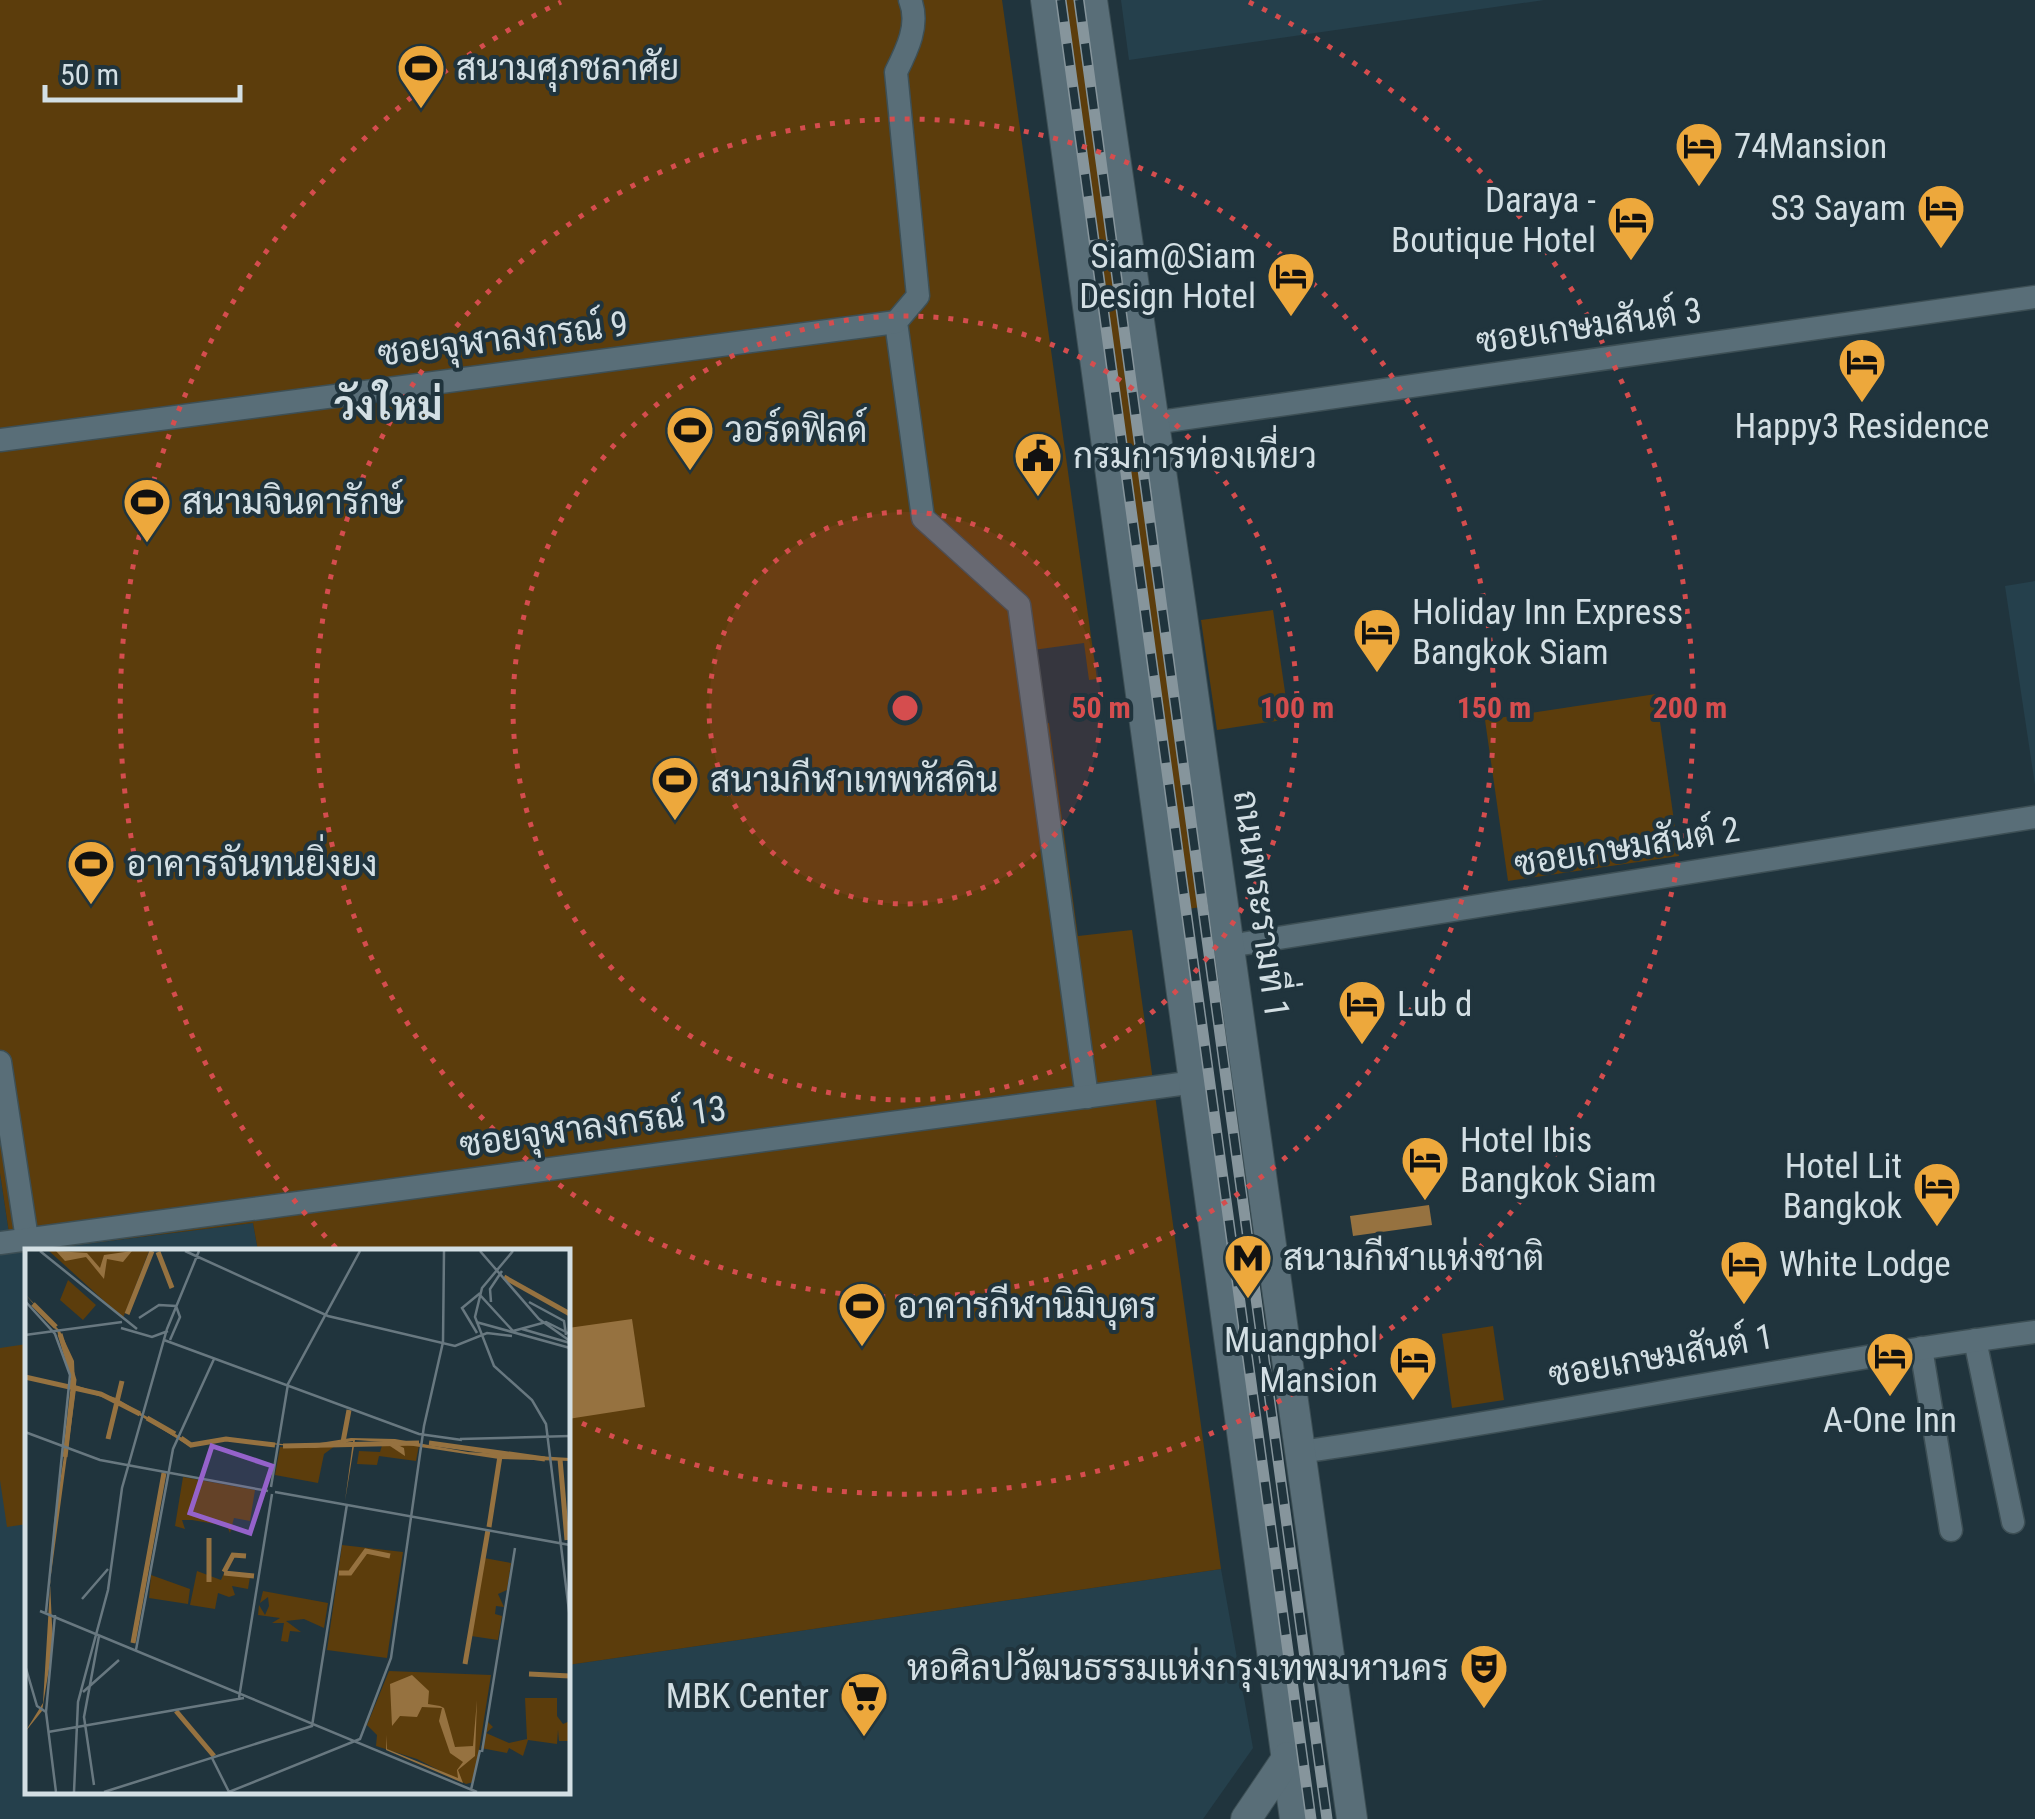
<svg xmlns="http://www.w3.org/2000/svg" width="2035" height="1819" font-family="'Roboto Condensed',Sarabun,sans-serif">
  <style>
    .built { fill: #25404c }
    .green { fill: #5c3d0c }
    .water { fill: #967240 }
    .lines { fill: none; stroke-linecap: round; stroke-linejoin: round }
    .street-casing { stroke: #3d4f55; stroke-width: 25 }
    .secondary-casing { stroke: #3d4f55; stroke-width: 32 }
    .street { stroke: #596e78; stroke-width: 22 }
    .secondary { stroke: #596e78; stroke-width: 30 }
    .rail-casing { stroke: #86959c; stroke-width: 11 }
    .rail { stroke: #20343d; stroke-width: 8; stroke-dasharray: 22; stroke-linecap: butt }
    .ring { fill: none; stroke: #d54d4e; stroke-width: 5; stroke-dasharray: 5 10 }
    .labels { text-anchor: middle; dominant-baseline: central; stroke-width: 8; stroke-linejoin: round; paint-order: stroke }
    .poi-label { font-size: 35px; fill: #d3dfe4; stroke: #20343d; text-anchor: start }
    .street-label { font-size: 35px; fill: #d3dfe4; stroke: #20343d }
    .quarter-label { font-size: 40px; font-weight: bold; fill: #d3dfe4; stroke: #20343d }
    .inset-river { fill: none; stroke: #967240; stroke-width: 5 }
    .inset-road { fill: none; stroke: #687880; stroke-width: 2.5 }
    .view { fill: #9562ca; fill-opacity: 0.15; stroke: #9562ca; stroke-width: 5 }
    .inset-edge { fill: none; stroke: #d3dfe4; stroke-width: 5 }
    .centre { fill: #d54d4e; stroke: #20343d; stroke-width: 5 }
    .ring-label { font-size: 30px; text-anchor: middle; font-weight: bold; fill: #d54d4e; stroke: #20343d; stroke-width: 8; stroke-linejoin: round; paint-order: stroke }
  </style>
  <rect width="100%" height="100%" fill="#20343d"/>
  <g class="built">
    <polygon points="1121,0 1544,0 1129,60"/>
    <polygon points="2035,581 2035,785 2005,586"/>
    <polygon points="0,1173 12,1253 253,1223 258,1251 28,1252 28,1792 568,1792 568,1665 1221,1569 1253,1748 1203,1819 0,1819"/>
  </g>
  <g class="green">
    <polygon points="0,0 1002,0 1097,679 1089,680 1084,643 1033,650 1043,724 1049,723 1078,936 1132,930 1221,1569 568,1665 568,1252 258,1251 253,1223 12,1253 0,1173"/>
    <polygon points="1053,0 1083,0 1209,906 1180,910"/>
    <polygon points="1273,610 1289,719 1217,730 1201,620"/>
    <polygon points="1656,694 1679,856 1508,881 1485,720"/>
    <polygon points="1493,1326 1504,1400 1452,1408 1442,1334"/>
    <polygon points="27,1344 27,1524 7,1527 0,1480 0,1348"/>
  </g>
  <g class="water">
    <polygon points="1429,1205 1432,1225 1353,1236 1350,1216"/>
    <polygon points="632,1319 645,1407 568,1419 568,1328"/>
  </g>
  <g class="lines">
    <g class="street-casing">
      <g id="street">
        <path d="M910 0C920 24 907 50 896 72L918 296 896 322 923 518 1019 605 1087 1097"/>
        <polyline points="1153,423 2035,297"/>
        <polyline points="0,440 896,322"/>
        <polyline points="1229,946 2035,817"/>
        <polyline points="0,1062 27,1239"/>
        <polyline points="0,1243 1195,1082"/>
        <polyline points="1975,1340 2013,1522"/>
        <polyline points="1921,1348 1951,1530"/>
        <path d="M1300 1452C1546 1417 1789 1365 2035 1332"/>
      </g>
    </g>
    <g class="secondary-casing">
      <g id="secondary">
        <polyline points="1046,0 1295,1819"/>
        <polyline points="1092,0 1181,608 1352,1819"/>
        <polyline points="1246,1819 1288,1757"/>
      </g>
    </g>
    <use href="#street" class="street"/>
    <use href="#secondary" class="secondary"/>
    <g class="rail-casing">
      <g id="rail">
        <polyline points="1061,0 1311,1819"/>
        <polyline points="1079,0 1327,1819"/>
      </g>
    </g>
    <use href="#rail" class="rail"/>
  </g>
  <circle cx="905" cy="708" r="196" fill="#d54d4e" fill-opacity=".12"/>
  <g class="ring">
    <circle cx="905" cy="708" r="196"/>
    <circle cx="905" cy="708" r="392"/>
    <circle cx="905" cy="708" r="589"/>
    <path d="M336 1248A785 785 0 0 1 561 2M1249 2A785 785 0 0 1 573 1419"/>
  </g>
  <defs>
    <g id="stadium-pin" transform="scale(2.5)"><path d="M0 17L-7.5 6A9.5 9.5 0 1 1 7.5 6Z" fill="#eda83c" stroke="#20343d"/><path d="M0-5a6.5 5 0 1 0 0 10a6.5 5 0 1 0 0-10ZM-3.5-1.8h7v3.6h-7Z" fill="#111"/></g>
    <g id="hotel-pin" transform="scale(2.5)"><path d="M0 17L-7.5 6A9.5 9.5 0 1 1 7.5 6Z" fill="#eda83c" stroke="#20343d"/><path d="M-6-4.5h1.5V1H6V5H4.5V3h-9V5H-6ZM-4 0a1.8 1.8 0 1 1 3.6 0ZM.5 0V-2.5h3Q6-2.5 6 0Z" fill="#111"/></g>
    <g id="civic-pin" transform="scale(2.5)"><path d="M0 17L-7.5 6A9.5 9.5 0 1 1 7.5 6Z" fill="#eda83c" stroke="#20343d"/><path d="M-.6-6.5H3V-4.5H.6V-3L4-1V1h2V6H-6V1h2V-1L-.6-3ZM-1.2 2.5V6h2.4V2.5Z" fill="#111"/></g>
    <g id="metro-pin" transform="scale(2.5)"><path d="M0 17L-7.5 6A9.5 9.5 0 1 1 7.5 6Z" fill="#eda83c" stroke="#20343d"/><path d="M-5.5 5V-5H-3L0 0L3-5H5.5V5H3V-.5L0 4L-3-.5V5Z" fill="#111"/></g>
    <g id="theatre-pin" transform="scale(2.5)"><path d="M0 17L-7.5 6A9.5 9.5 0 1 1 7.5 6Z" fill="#eda83c" stroke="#20343d"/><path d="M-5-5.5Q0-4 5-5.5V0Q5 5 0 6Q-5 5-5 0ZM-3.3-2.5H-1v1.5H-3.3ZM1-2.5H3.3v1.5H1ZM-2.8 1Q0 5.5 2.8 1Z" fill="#111"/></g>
    <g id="supermarket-pin" transform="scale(2.5)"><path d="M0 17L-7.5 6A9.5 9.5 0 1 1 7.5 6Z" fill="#eda83c" stroke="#20343d"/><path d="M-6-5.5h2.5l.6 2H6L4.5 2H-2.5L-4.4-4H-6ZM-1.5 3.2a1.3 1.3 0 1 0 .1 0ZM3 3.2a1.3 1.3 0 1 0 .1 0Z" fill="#111"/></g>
  </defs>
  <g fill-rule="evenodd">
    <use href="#stadium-pin" x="421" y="68"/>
    <use href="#hotel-pin" x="1699" y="146"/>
    <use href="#hotel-pin" x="1941" y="208"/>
    <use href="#hotel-pin" x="1631" y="220"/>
    <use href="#hotel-pin" x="1291" y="276"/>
    <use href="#hotel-pin" x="1862" y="362"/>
    <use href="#stadium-pin" x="690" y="430"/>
    <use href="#civic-pin" x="1038" y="456"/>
    <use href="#stadium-pin" x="147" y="502"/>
    <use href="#hotel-pin" x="1377" y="632"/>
    <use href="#stadium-pin" x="675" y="780"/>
    <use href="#stadium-pin" x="91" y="864"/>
    <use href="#hotel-pin" x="1362" y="1004"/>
    <use href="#hotel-pin" x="1425" y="1160"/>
    <use href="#hotel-pin" x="1937" y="1186"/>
    <use href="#metro-pin" x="1248" y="1258"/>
    <use href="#hotel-pin" x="1744" y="1264"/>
    <use href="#stadium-pin" x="862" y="1306"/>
    <use href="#hotel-pin" x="1890" y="1356"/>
    <use href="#hotel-pin" x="1413" y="1360"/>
    <use href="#theatre-pin" x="1484" y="1668"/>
    <use href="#supermarket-pin" x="864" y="1696"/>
  </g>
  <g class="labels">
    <g class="poi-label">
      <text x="456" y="68">สนามศุภชลาศัย</text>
      <text x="1734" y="146">74Mansion</text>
      <text x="1596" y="200" text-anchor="end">Daraya -<tspan x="1596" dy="40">Boutique Hotel</tspan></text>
      <text x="1906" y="208" text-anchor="end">S3 Sayam</text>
      <text x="1256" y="256" text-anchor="end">Siam@Siam<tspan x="1256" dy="40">Design Hotel</tspan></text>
      <text x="1862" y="426" text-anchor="middle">Happy3 Residence</text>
      <text x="725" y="430">วอร์ดฟิลด์</text>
      <text x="1073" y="456">กรมการท่องเที่ยว</text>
      <text x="182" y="502">สนามจินดารักษ์</text>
      <text x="1412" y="612">Holiday Inn Express<tspan x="1412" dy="40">Bangkok Siam</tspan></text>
      <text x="710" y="780">สนามกีฬาเทพหัสดิน</text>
      <text x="126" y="864">อาคารจันทนยิ่งยง</text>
      <text x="1397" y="1004">Lub d</text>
      <text x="1460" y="1140">Hotel Ibis<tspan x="1460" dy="40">Bangkok Siam</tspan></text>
      <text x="1902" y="1166" text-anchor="end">Hotel Lit<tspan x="1902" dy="40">Bangkok</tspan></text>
      <text x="1283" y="1258">สนามกีฬาแห่งชาติ</text>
      <text x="1779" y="1264">White Lodge</text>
      <text x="897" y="1306">อาคารกีฬานิมิบุตร</text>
      <text x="1378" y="1340" text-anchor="end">Muangphol<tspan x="1378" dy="40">Mansion</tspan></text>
      <text x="1890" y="1420" text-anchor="middle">A-One Inn</text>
      <text x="1449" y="1668" text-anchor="end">หอศิลปวัฒนธรรมแห่งกรุงเทพมหานคร</text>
      <text x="829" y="1696" text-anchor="end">MBK Center</text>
    </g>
    <g class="street-label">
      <text transform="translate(1589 326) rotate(-8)">ซอยเกษมสันต์ 3</text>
      <text transform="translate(503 339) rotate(-7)">ซอยจุฬาลงกรณ์ 9</text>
      <text transform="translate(1627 847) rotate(-9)">ซอยเกษมสันต์ 2</text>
      <text transform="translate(1261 904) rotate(82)">ถนนพระรามที่ 1</text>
      <text transform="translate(593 1127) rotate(-8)">ซอยจุฬาลงกรณ์ 13</text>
      <text transform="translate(1661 1356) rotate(-10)">ซอยเกษมสันต์ 1</text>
    </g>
    <g class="quarter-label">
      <text x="388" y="406">วังใหม่</text>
    </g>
  </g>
  <g transform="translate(25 1249)">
    <rect width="545" height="545" fill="#20343d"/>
    <path d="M24 2H124L98 69ZM43 31 71 56 58 71 35 51ZM358 193 394 196 391 212 354 207 352 216 332 215 334 202 355 203ZM310 197 299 205 293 234 250 226 255 198ZM158 228 230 241 225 272 209 269 205 284 202 277 167 271H157L160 280 150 277ZM317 296 378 303 362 409 302 401ZM459 309 486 314 482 341 473 345 479 358 471 357 470 365 477 367 473 391 446 387ZM172 322 196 331 199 324 225 328 223 340 207 337 210 346 204 348 193 344 190 360 165 356ZM126 326 165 340 163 355 124 349ZM238 342 303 354 299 379 279 370 261 372 276 383 265 382 263 393 256 392 259 374H247L255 369 233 366 234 356 240 366 244 357 243 348 235 354ZM364 422 466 426 449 533 441 535 392 510 351 497 352 486 342 476ZM500 449H532V467L538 475 545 472V492H534L533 481 532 495 503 491 498 507 484 499 482 504 456 499 463 473 468 478 461 484 484 494 502 490Z" fill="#5c3d0c"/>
    <path d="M31 2 62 4 75 19 79 6 107 2 98 13 82 10 79 30 61 8 40 12ZM0 45 35 82 49 112 50 136 91 149 167 195 200 189 276 197 326 189 370 190 443 203 545 209V212L474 210 369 194 379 199 380 207 359 193 330 191 320 252 328 192 290 199 198 191 164 197 93 153 51 140 25 333 28 396 17 462 0 483 18 454 29 273 48 147 47 139 0 130 43 136 47 127 32 82ZM387 426 404 442 403 455 415 457 419 459 430 498 448 497 452 451 450 507 433 521 438 534 361 501 362 486V500L433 529 432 521 438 513 425 504 414 472 417 459 397 458 392 468 375 467 367 477 365 435Z" fill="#967240"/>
    <path class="inset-river" d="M133 3 147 39M479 28 545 65M8 55 31 78M102 65 127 2M35 85 49 131 40 208M0 128 76 145 115 165M122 169 150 185M156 189 166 196 201 190 250 196M83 190 97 132M318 193 324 161M404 194 520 210M258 197 394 194M535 210 542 291M464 278 475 207M184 289V333M199 323 208 306 221 307M199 324 229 327M314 324H325L341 302 365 307M108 394 139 224M440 415 463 281M504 425 545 427M151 462 189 507"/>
    <path class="inset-road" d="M15 2 112 80M160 2 303 67 430 97 462 84 487 87M455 2 514 70 545 92M488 2 457 39 450 68 469 117 507 151 521 175 545 370M0 52 30 85 45 126 21 363M466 53 465 40 477 22M504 53 539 72 541 86M114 69 134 56 151 57 155 68 145 91M451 73 545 99M96 79 127 88 143 82M497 80 545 94M452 84 437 59 454 45 488 82 521 73 545 85M0 86 97 73M139 91 394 185 437 191M0 183 75 211 243 242M435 190 545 187M246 238 263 135 335 2M250 243 545 296M57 350 83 320M15 362 452 543M111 401 148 200 189 110M0 416 12 457 21 463 31 543M58 443 94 411M214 449 247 245M21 463 30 366M23 483 219 449M457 503 490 299M187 509 204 543 335 490 366 409 399 177 418 93 419 2M69 536 59 468 74 387M446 541 455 501M49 543 53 453 83 341 97 239 142 80 174 2M79 543 287 477 322 255"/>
    <path class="view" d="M187 197 247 217 225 284 165 264Z"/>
    <rect width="545" height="545" class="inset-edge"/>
  </g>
  <circle cx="905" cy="708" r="15" class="centre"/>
  <g class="ring-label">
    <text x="1101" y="718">50 m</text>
    <text x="1297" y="718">100 m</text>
    <text x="1494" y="718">150 m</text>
    <text x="1690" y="718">200 m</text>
  </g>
  <path d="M45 85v15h195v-15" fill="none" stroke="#d3dfe4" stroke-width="5"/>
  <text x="60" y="85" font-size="30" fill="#d3dfe4" stroke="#20343d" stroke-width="8" paint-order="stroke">50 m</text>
</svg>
